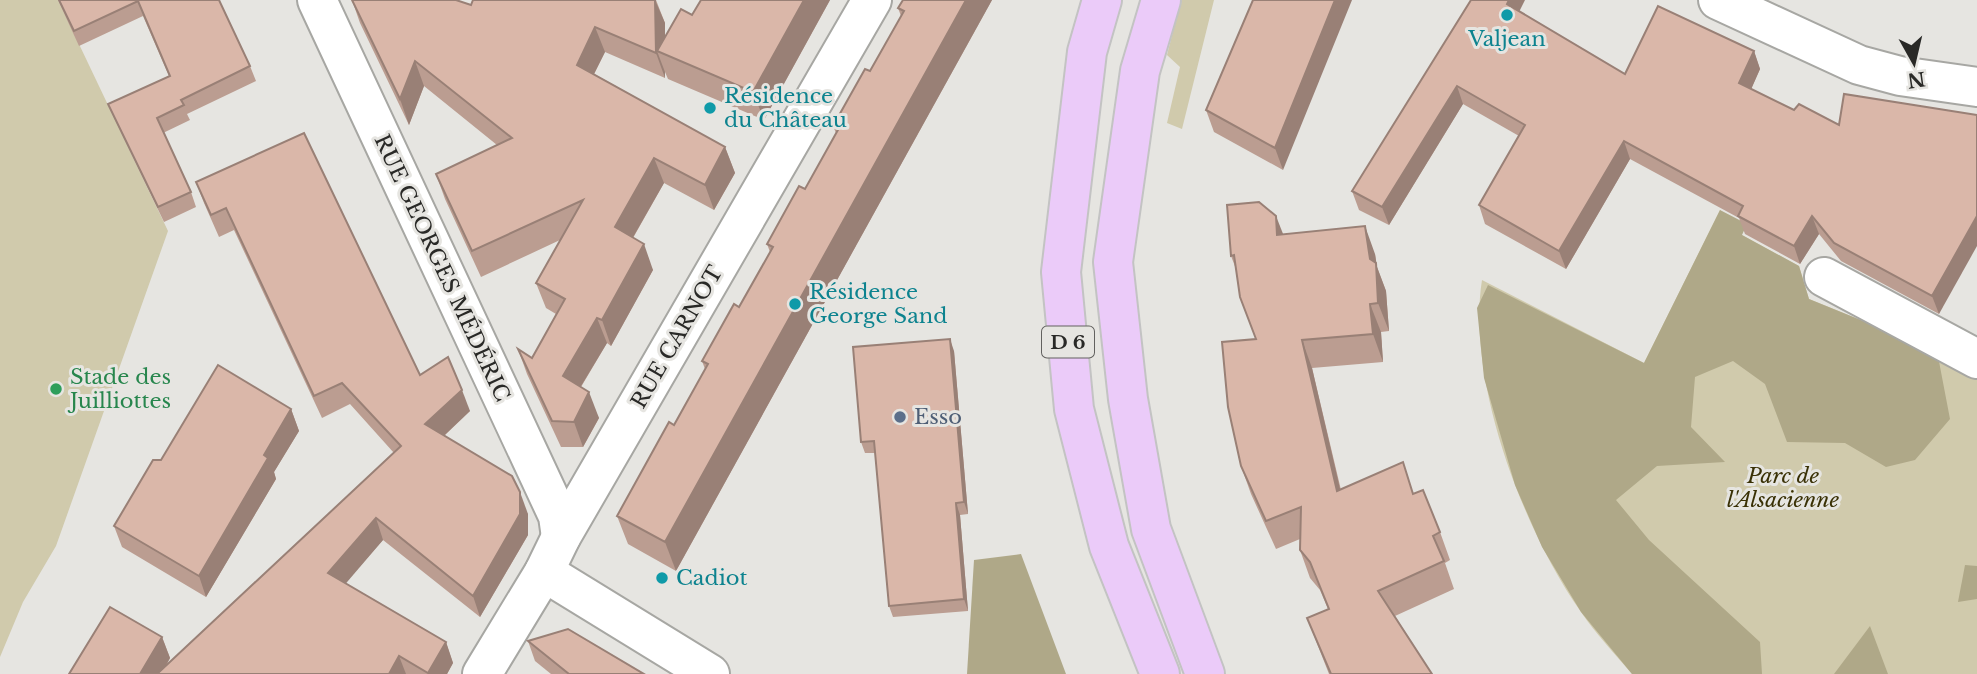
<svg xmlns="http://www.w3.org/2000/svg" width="1977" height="674" font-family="'Libre Baskerville',serif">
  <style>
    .green { fill: #d0caac }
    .forest { fill: #afa888 }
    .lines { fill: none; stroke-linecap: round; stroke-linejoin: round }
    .minor-casing { stroke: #a7a7a3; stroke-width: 42 }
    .major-casing { stroke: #c3c3c3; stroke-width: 42 }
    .minor { stroke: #fff; stroke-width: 38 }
    .major { stroke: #ebcbf9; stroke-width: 38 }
    .wall { fill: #bb9d91 }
    .shaded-wall { fill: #998076 }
    .building { fill: #dab7a9; stroke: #998076; stroke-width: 2 }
    .culture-dot { fill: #0f9aa8; stroke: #e6e5e1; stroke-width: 2.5 }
    .leisure-dot { fill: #2e9e5b; stroke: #e6e5e1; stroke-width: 2.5 }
    .service-dot { fill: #5c6f8a; stroke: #e6e5e1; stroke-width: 2.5 }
    .labels { text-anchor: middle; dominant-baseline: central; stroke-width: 6; stroke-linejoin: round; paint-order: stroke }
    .shield { fill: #e6e5e1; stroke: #62615f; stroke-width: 2 }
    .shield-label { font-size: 19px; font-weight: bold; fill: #292927 }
    .culture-label { font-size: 21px; fill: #0d838f; stroke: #e6e5e1; text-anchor: start }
    .street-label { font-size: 21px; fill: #292927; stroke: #e6e5e1 }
    .leisure-label { font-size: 21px; fill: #27864d; stroke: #e6e5e1; text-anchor: start }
    .service-label { font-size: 21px; fill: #4e5e75; stroke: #e6e5e1; text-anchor: start }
    .park-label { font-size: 21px; font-style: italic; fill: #393005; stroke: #e6e5e1 }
  </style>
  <rect width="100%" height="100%" fill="#e6e5e1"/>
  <g class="green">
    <polygon points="0,0 58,0 168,231 56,546 23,602 0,657"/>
    <polygon points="1181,0 1214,0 1182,129 1167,123 1180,67 1167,55"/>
    <path d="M1720 210 1742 235 1799 266 1809 299 1937 351 1977 373V674H1632C1615 654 1596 634 1581 612 1523 530 1466 380 1482 280L1644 363Z"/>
  </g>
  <g class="forest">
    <polygon points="1720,210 1747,224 1742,235 1799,266 1809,299 1937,351 1950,419 1915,460 1886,467 1845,443 1787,442 1765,384 1733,361 1695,377 1691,427 1725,462 1657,466 1616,500 1649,540 1760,642 1762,674 1632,674 1581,612 1542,547 1515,485 1484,378 1477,308 1488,285 1644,363"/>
    <polygon points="1021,554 1066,674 967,674 974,560"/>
    <polygon points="1965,565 1977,566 1977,599 1958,602"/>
    <polygon points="1870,626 1888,674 1834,674"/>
  </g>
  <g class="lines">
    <g class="minor-casing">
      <g id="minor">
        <polyline points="317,0 558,516 561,537"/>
        <polyline points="1718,0 1859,65 1900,76 1977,87"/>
        <polyline points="1824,277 1977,359"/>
        <polyline points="544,572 710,674"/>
        <polyline points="482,674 544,572 561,537 872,0"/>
      </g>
    </g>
    <g class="major-casing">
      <g id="major">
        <polyline points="1102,0 1087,52 1061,272 1074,409 1109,546 1160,674"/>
        <polyline points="1161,0 1140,71 1113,262 1128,399 1151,529 1205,674"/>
      </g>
    </g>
    <use href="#minor" class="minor"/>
    <use href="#major" class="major"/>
  </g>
  <g class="wall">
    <polygon points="58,0 219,0 250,66 256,81 187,114 190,120 163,133 191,192 196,207 164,222 114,118 108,104 169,76 143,16 79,46"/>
    <polygon points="352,0 471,5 473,0 656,0 665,23 665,38 692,15 830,0 764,120 668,79 665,72 665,78 605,52 594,74 725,147 735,173 714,210 664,183 633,238 653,270 611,346 607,343 581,387 599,418 583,447 561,447 527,374 518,349 532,358 556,314 546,308 536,283 560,240 481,277 445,199 436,174 497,145 424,86 409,125 360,23"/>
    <polygon points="903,0 992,0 676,571 628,544 617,516 674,425 705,369 702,361 739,307 770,252 767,244 805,189 836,133 833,126 870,71 901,16 898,8"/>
    <polygon points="1253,0 1283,170 1214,132 1206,110"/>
    <polygon points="1519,11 1625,74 1754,51 1760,69 1751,89 1794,110 1839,125 1977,115 1939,314 1841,261 1819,234 1800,264 1745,234 1739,218 1630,159 1566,269 1485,224 1479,205 1519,136 1463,104 1389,225 1359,210 1352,191"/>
    <polygon points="196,182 420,375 470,411 444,436 528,514 528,535 480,617 383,540 345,583 446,642 453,663 447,674 69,674 162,637 170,658 166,666 394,453 350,404 322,418 234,230 219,237 204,203"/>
    <polygon points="1283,234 1375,254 1377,267 1386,291 1389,331 1381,332 1383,362 1312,368 1341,490 1414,493 1440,532 1450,560 1445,563 1454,589 1395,616 1432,674 1329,674 1307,618 1328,609 1320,590 1310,578 1300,550 1300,539 1276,549 1251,494 1241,466 1256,339 1236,269 1231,256"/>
    <polygon points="954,351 968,514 960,515 968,611 893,617 889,606 875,453 865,453 861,442"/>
    <polygon points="291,409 299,431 274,472 276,479 206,597 122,547 114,526 161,460"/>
    <polygon points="528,641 644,674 551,674 535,661"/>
  </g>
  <g class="shaded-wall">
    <polygon points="655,0 665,23 665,54 657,51 665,72 665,78 656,53"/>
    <polygon points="804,0 830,0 764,120 753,92"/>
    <polygon points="966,0 992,0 676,571 665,542"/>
    <polygon points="1335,0 1352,0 1283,170 1275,148"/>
    <polygon points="1509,0 1525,0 1514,22 1507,4"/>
    <polygon points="595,27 605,52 586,90 577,65"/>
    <polygon points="1754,51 1760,69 1746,101 1739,83"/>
    <polygon points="415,61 424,86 409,125 400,99"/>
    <polygon points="1457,86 1463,104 1389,225 1382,207"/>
    <polygon points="1624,141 1630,159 1566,269 1559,251"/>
    <polygon points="725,147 735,173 714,210 705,185"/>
    <polygon points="654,158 664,183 624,253 615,227"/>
    <polygon points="1276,216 1287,244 1277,235"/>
    <polygon points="1812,216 1819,234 1800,264 1794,246"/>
    <polygon points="1977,216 1977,246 1939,314 1932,296"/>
    <polygon points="1365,226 1375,254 1377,267 1386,291 1389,331 1378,303 1370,259"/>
    <polygon points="644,244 653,270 611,346 602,320"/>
    <polygon points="1370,304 1381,332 1383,362 1373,334"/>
    <polygon points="597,318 607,343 572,401 563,376"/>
    <polygon points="950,339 954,351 968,514 964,502"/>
    <polygon points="1302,340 1312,368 1347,519 1337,491"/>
    <polygon points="462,390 470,411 433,446 425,424"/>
    <polygon points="589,392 599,418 583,447 574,422"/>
    <polygon points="291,409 299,431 274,472 276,479 206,597 199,576 264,455"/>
    <polygon points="520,492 528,514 528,535 480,617 473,596"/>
    <polygon points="956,503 960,515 968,611 964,599"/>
    <polygon points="376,518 383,540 336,595 328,573"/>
    <polygon points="162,637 170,658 161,674 140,674"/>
    <polygon points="446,642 453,663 447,674 428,674 428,673"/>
    <polygon points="399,656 406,674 389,674"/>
  </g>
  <g class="building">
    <polygon points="59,0 219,0 250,66 181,100 184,105 157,118 191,192 158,207 108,104 170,76 138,1 74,31"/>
    <polygon points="352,0 456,0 471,5 473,0 655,0 656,53 595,27 577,65 725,147 705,185 654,158 615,227 644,244 602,320 597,318 563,376 589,392 574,422 552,421 518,349 532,358 565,299 536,283 583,200 472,251 436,174 512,138 415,61 400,99"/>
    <polygon points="701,0 804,0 753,92 657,51 681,9 692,15"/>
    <polygon points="903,0 966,0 665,542 617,516 669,422 674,425 708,364 702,361 734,304 739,307 773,247 767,244 799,186 805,189 839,128 833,126 865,69 870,71 904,11 898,8"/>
    <polygon points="1253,0 1335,0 1275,148 1206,110"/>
    <polygon points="1471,0 1509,0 1507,4 1625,74 1658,6 1754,51 1739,83 1794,110 1799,104 1839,125 1844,94 1977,115 1977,216 1932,296 1834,243 1812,216 1794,246 1738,216 1743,206 1624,141 1559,251 1479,205 1525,125 1457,86 1382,207 1352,191"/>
    <polygon points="304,133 420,375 448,357 462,390 425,424 512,476 520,492 520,514 473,596 376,518 328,573 446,642 428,673 399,656 389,674 157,674 401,446 342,383 314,396 226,208 211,215 196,182"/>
    <polygon points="1259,202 1276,216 1277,235 1365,226 1370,259 1376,263 1378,303 1370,304 1373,334 1302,340 1337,491 1403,462 1413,494 1423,490 1440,532 1433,536 1444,561 1378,591 1432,674 1331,674 1307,618 1329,609 1310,562 1300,550 1301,507 1266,521 1241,466 1228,407 1222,342 1256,339 1240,297 1234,255 1231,256 1227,205"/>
    <polygon points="950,339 964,502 956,503 964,599 889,606 874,441 861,442 853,347"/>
    <polygon points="218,365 291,409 264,455 268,458 199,576 114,526 153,460 161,460"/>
    <polygon points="110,607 162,637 140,674 69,674"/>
    <polygon points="568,629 644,674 569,674 528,641"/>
  </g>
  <g class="culture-dot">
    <circle cx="1507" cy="15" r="7"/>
    <circle cx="710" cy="108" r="7"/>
    <circle cx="795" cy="304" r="7"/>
    <circle cx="662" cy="578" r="7"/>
  </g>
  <circle class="leisure-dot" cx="56" cy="389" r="7"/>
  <circle class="service-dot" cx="900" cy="417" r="7"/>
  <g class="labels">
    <rect class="shield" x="1042" y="326.5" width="52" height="31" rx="5"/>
    <g class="shield-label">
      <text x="1068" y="342">D 6</text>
    </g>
    <g class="culture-label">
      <text x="1507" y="39" text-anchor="middle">Valjean</text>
      <text x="724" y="96">Résidence<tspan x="724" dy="24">du Château</tspan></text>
      <text x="809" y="292">Résidence<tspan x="809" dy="24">George Sand</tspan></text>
      <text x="676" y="578">Cadiot</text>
    </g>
    <g class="street-label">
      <text transform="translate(442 268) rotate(65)">RUE GEORGES MÉDÉRIC</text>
      <text transform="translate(677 337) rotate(-60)">RUE CARNOT</text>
    </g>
    <g class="leisure-label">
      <text x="70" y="377">Stade des<tspan x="70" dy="24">Juilliottes</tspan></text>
    </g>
    <g class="service-label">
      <text x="914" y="417">Esso</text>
    </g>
    <g class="park-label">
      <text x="1783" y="476">Parc de<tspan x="1783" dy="24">l'Alsacienne</tspan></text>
    </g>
  </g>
  <g transform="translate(1914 63) rotate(172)" stroke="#e6e5e1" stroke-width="5" paint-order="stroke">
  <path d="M0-5L12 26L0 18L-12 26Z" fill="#292927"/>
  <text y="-10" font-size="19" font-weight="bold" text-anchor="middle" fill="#292927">N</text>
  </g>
</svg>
